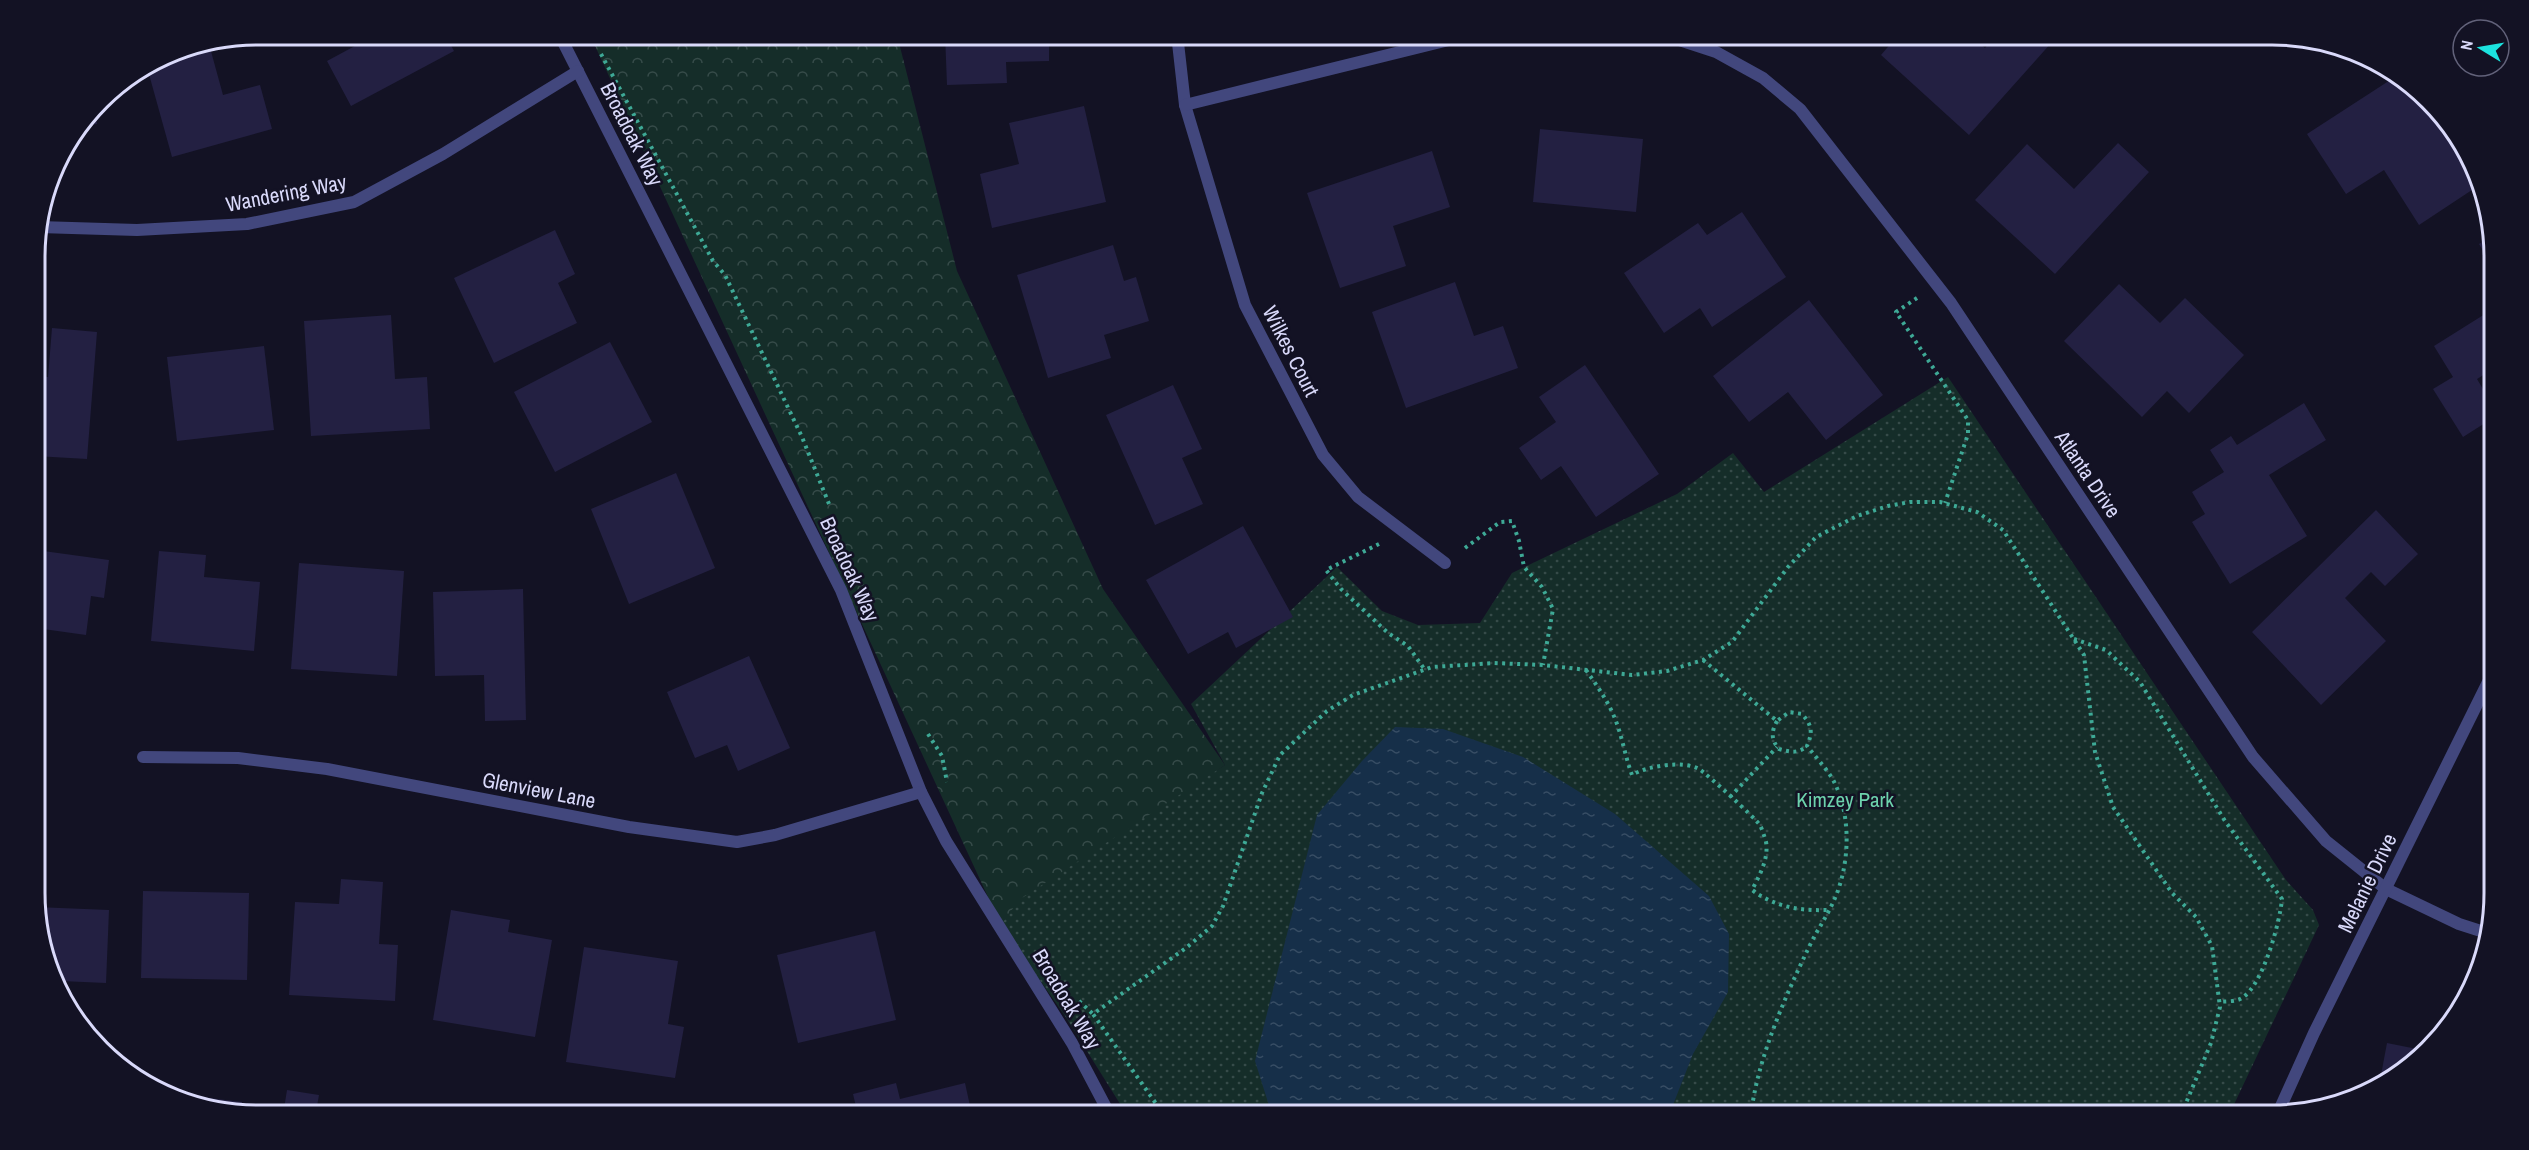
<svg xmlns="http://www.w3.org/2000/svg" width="2529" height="1150" font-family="'Archivo Narrow',sans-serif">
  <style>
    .forest { fill: url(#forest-crowns) }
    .park { fill: url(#park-dots) }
    .water { fill: url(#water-ripples) }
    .building { fill: #232042 }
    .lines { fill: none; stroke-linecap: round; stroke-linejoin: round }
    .path { stroke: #3ea996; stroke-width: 4; stroke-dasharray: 3 4.5; stroke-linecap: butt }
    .street { stroke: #42477d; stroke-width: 12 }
    .labels { text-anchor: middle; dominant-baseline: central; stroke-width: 5; stroke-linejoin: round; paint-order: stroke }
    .street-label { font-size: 21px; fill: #d9d9fa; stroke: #131224 }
    .park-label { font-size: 21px; fill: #6dd2ad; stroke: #131224 }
    .rim { fill: none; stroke: #d9d9fa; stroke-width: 3 }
  </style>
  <defs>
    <pattern id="forest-crowns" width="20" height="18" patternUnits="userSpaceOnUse" patternTransform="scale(1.5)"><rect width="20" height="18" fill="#152d29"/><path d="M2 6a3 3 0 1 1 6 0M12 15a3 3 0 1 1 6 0" fill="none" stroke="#364b49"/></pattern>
    <pattern id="park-dots" width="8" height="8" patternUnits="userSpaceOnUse" patternTransform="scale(1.5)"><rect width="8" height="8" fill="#152d29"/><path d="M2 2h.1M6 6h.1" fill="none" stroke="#364b49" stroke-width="1.8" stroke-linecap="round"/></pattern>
    <pattern id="water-ripples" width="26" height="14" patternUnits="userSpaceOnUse" patternTransform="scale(1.5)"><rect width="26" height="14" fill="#162f49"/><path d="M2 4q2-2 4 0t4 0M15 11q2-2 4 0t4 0" fill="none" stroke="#374d64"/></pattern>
  </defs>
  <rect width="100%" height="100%" fill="#131224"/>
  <polygon class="forest" points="590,35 897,35 957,271 1103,589 1225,765 1001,925"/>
  <polygon class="park" points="1948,377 2286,880 2313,910 2319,925 2229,1115 1127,1115 1065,1016 1001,925 1019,900 1225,765 1191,704 1337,567 1382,611 1418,625 1480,623 1512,573 1677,494 1733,453 1764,492"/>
  <polygon class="water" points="1395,727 1443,729 1523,757 1615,814 1709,896 1729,934 1728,992 1693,1054 1669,1115 1272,1115 1255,1061 1317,815 1362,761"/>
  <g class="building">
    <polygon points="363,34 445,34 454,51 351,106 327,61 366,40"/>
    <polygon points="945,34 1049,34 1049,61 1006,62 1007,83 947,85"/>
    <polygon points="1899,34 1970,34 1985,48 1997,34 2044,34 2052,42 1969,135 1881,55"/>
    <polygon points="209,44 223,95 260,85 272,129 172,157 147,67 165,56"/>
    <polygon points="2398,75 2408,81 2423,96 2437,117 2441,114 2449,122 2478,172 2481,184 2419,225 2384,170 2346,194 2307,134"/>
    <polygon points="1084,106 1106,202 992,228 980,174 1019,164 1009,123"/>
    <polygon points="95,109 97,124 82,126"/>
    <polygon points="1540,129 1643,139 1636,212 1533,202"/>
    <polygon points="2118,143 2149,172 2055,274 1975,200 2027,144 2074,189"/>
    <polygon points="1432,151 1450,207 1393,226 1406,266 1340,288 1307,193"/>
    <polygon points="1742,212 1786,277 1712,327 1700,308 1664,333 1624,273 1698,223 1707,235"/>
    <polygon points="555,230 575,274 558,283 577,323 494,363 454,278"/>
    <polygon points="2493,235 2493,267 2479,244"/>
    <polygon points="1113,245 1124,281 1136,277 1149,321 1104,335 1111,358 1048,378 1017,275"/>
    <polygon points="1455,282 1474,336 1503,326 1518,368 1406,408 1372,312"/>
    <polygon points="2119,284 2160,323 2185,298 2244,355 2189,413 2167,391 2142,417 2064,341"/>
    <polygon points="1809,300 1883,395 1826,440 1788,392 1749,422 1713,376"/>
    <polygon points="2493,309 2493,369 2477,379 2493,406 2493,418 2463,437 2433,389 2453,377 2434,346"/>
    <polygon points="391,315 395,379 427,377 430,429 311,436 304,321"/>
    <polygon points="52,328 97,332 87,459 35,456 35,376 48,377"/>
    <polygon points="610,342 652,422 555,472 514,392"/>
    <polygon points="264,346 274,430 177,441 167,357"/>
    <polygon points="1585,365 1659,474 1596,517 1561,466 1541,480 1519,448 1556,422 1539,397"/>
    <polygon points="1173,385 1202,449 1182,458 1203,504 1155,525 1106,415"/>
    <polygon points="2304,403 2326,440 2269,475 2307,536 2230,584 2192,522 2205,514 2192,492 2224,472 2210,450 2231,436 2237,445"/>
    <polygon points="676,473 715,568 629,604 591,509"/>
    <polygon points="2376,510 2418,554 2385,586 2371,572 2345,598 2386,641 2321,705 2252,632"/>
    <polygon points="1243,526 1293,617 1236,648 1228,632 1188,654 1146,580"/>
    <polygon points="36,550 109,560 104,598 91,596 86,635 36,628"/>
    <polygon points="159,551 206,555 204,577 260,582 254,651 151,641"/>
    <polygon points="299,563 404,571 397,676 291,669"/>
    <polygon points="523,589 526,720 485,721 484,675 435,676 433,592"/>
    <polygon points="749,656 790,748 738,771 727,745 695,758 667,692"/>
    <polygon points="341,879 383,882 379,944 398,945 395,1001 289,995 295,902 339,904"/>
    <polygon points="143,891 249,893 247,980 141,978"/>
    <polygon points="36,907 109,910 106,983 61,981 36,922"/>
    <polygon points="451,910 510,920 508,932 552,940 535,1037 433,1020"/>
    <polygon points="875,931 896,1020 798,1043 777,955"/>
    <polygon points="584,947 678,961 668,1024 684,1027 675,1078 566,1062"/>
    <polygon points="2387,1043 2427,1051 2396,1078 2379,1086"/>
    <polygon points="896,1083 900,1099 965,1083 972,1115 858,1115 853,1094"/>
    <polygon points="287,1090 319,1095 316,1112 333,1115 283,1115"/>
    <polygon points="192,1096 242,1102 241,1112 191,1102"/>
  </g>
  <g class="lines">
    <g class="path">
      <polyline points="601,54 713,261 725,275 802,437 829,504"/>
      <polyline points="1917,298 1896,312 1968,420 1968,434 1945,503"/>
      <polyline points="1379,544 1326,570 1341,589 1388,633 1408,646 1425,670"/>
      <polyline points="1465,548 1500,522 1512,521 1519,541 1524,567 1542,587 1553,609 1543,665"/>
      <path d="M2074 639 2106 650 2140 682 2225 821 2282 899C2280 922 2263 985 2242 998 2236 1002 2226 1001 2219 1002"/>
      <path d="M1703 660 1777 721 1789 712 1802 714C1812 725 1813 732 1807 746 1815 756 1825 767 1832 778 1852 813 1850 863 1835 898 1828 915 1817 930 1809 947 1785 997 1757 1060 1751 1115"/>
      <path d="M1586 670C1598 687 1610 704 1617 724 1623 741 1626 759 1632 775 1647 766 1683 760 1699 769 1706 773 1755 818 1760 825 1762 829 1765 838 1766 842 1769 859 1759 876 1752 890 1775 907 1800 911 1828 910"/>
      <path d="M1777 721C1771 732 1771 740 1779 749 1790 752 1798 754 1807 746"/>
      <polyline points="928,734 942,756 947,782"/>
      <polyline points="1730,797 1777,747"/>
      <polyline points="1079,1001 1093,1014"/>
      <polyline points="1164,1115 1093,1014 1186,948 1212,926 1223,906 1262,793 1280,755 1327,711 1353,695 1432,667 1494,663 1543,665 1632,675 1667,671 1703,660 1732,642 1788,567 1816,537 1857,516 1888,506 1910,502 1940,502 1977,512 2003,530 2084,655 2095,752 2113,807 2172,893 2196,917 2212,946 2220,1007 2211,1043 2181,1115"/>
    </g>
    <g class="street">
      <polyline points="559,34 841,590 921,792 946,841 1072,1043 1110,1115"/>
      <polyline points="1177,34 1185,105 1245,305 1323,455 1358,497 1445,563"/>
      <polyline points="1661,34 1716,52 1763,78 1800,109 1951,303 2253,757 2326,841 2386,889 2459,924 2487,933"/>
      <polyline points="1185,105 1473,34"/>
      <polyline points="39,227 137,230 247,224 354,202 443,154 578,71"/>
      <polyline points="143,757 238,758 327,769 629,827 737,842 775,835 921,792"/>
      <polyline points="2277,1115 2314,1033 2494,670"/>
    </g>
  </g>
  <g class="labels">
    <g class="street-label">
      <text transform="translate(632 134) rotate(63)">Broadoak Way</text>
      <text transform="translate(286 193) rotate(-11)">Wandering Way</text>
      <text transform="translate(1291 351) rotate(63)">Wilkes Court</text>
      <text transform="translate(2088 474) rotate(56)">Atlanta Drive</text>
      <text transform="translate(850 569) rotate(65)">Broadoak Way</text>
      <text transform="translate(539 790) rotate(11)">Glenview Lane</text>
      <text transform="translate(2367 883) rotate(-64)">Melanie Drive</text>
      <text transform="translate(1067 999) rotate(59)">Broadoak Way</text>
    </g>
    <g class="park-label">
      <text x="1845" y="799">Kimzey Park</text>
    </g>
  </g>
  <path d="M0 0H2529V1150H0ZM257 45H2272A212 212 0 0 1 2484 257V893A212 212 0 0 1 2272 1105H257A212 212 0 0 1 45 893V257A212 212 0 0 1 257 45Z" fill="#131224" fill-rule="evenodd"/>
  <path class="rim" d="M257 45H2272A212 212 0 0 1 2484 257V893A212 212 0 0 1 2272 1105H257A212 212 0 0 1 45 893V257A212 212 0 0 1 257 45Z"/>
  <g transform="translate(2481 48) rotate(281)"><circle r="28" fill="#131224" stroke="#62627a" stroke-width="1.5"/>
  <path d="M0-4.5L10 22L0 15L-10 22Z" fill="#1ce3df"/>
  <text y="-9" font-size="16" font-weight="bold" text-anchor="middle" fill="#d9d9fa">N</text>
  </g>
</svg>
